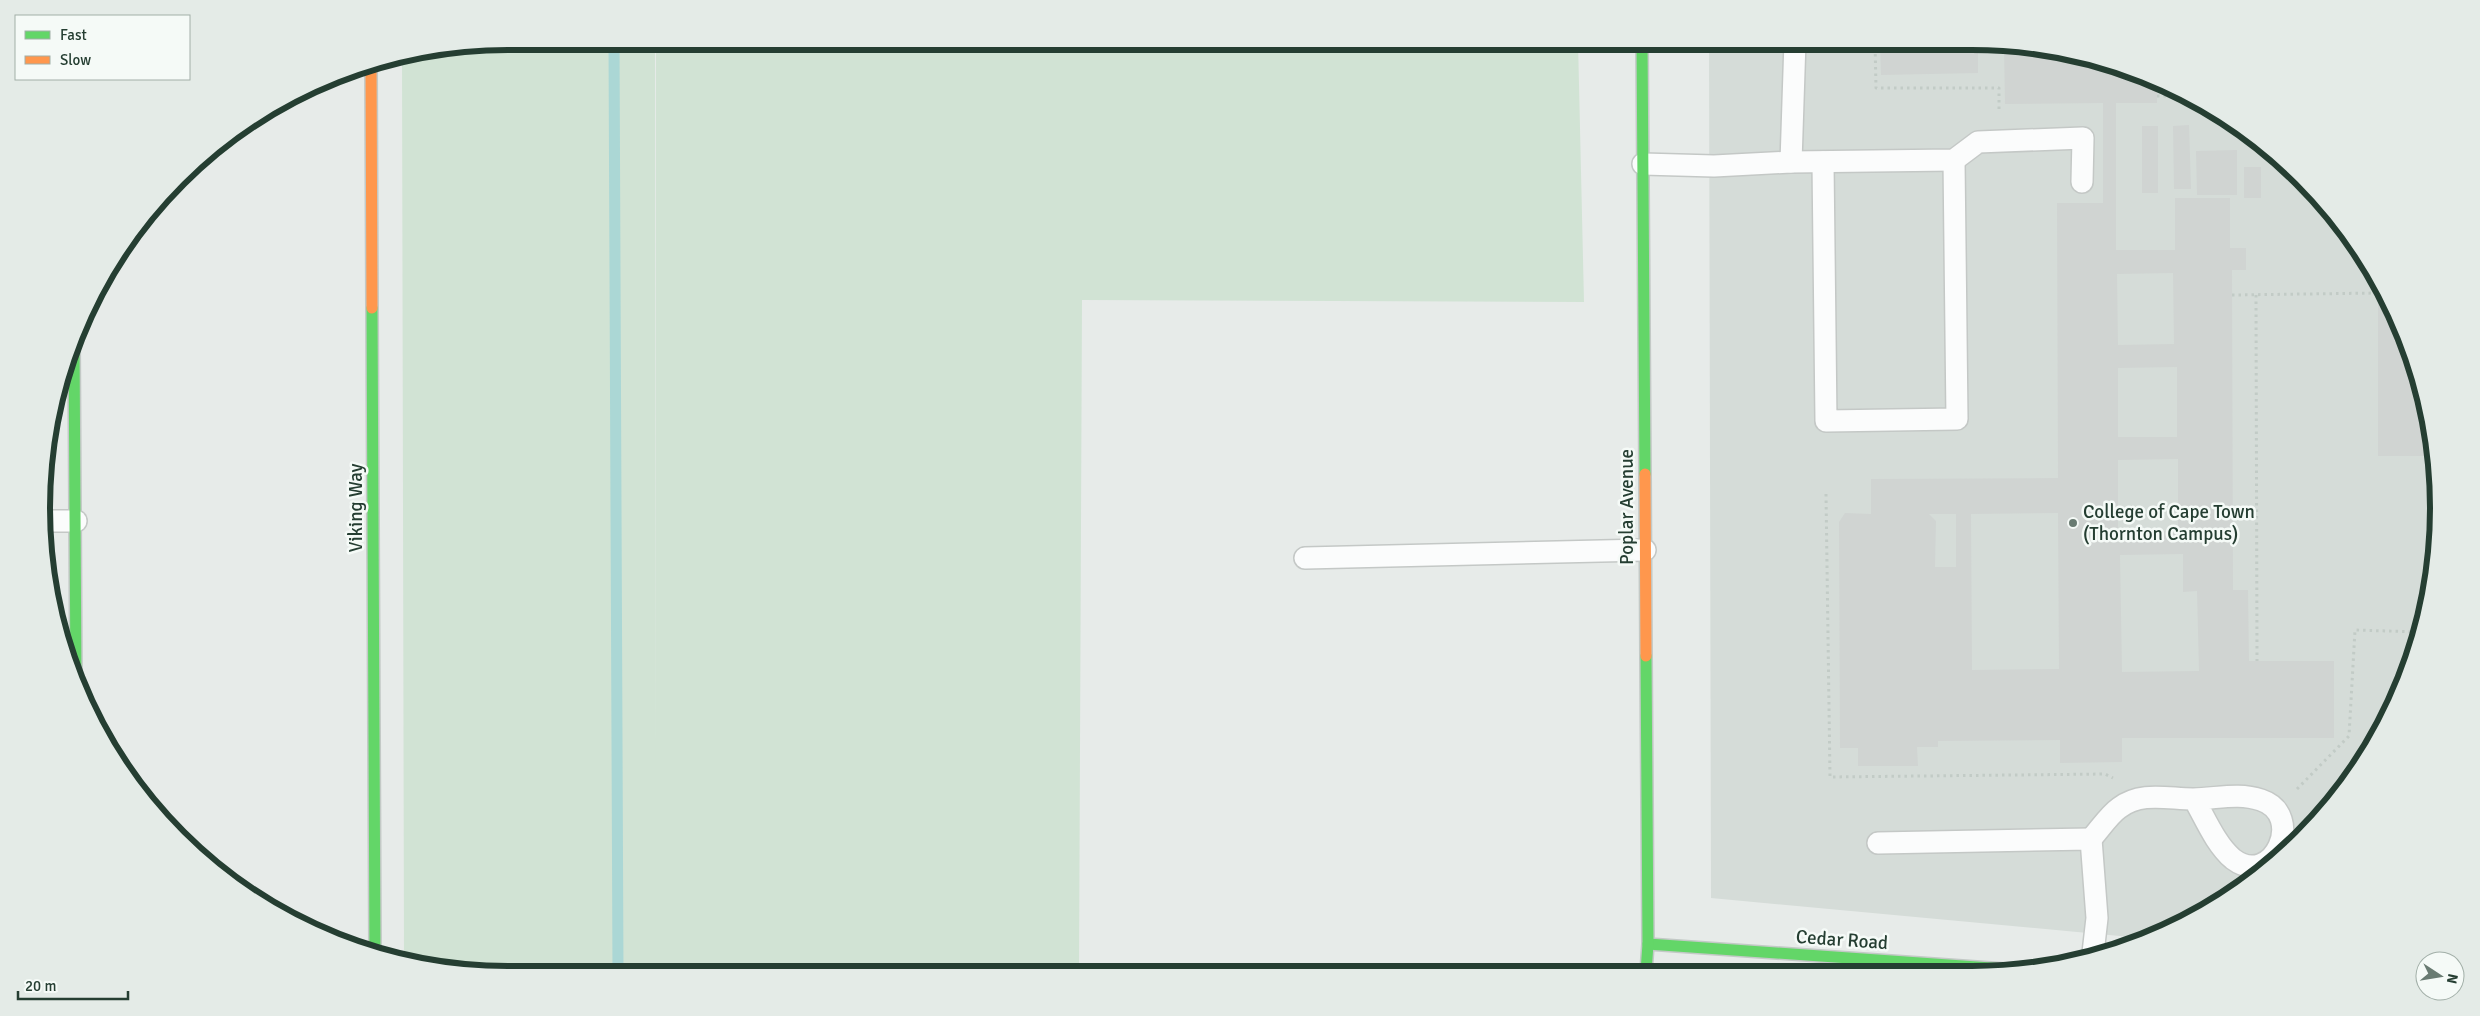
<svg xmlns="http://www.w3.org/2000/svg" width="2480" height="1016" font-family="Signika,sans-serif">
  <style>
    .built { fill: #d5dcd8 }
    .green { fill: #d1e3d4 }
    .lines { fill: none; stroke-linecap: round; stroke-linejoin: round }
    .stream { stroke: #abd7d5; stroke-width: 11 }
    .building { fill: #d0d4d2; fill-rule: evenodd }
    .lane-casing { stroke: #c4c8c6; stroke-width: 24 }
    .fast-casing { stroke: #c3c9c6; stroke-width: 14 }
    .slow-casing { stroke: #c3c9c6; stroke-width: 14 }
    .path { stroke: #c2cbc6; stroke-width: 3; stroke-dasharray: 2.5 4; stroke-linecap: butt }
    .lane { stroke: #fbfcfc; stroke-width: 21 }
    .fast { stroke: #63d668; stroke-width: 11 }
    .slow { stroke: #ff974d; stroke-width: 11 }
    .poi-dot { fill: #697b72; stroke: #f5faf7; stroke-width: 2 }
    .labels { text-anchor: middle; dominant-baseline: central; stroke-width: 5; stroke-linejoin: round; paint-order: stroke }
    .street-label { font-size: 19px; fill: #253e32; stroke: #f5faf7 }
    .poi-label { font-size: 19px; fill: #253e32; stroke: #f5faf7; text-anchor: start }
    .rim { fill: none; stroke: #253e32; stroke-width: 6 }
  </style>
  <rect width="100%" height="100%" fill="#e7ebe9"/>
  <polygon class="built" points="1709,41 1972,41 2122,66 2205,104 2280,157 2342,224 2390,301 2423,387 2438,477 2435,569 2414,658 2360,767 2280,859 2178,927 2141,938 1711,898"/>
  <polygon class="green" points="508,41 655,41 656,748 656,41 1578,41 1584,302 1082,300 1079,973 508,975 404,958 402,59"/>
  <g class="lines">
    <polyline class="stream" points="614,41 618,974"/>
  </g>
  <g class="building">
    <polygon points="1880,41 1978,42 1978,73 1881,75"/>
    <path d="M2004 47 2122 66 2157 82V103H2116V250H2175V198H2230V248H2246V270H2232L2233 590H2248L2249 661H2334V738H2122V762L2060 763V740L1938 741V747H1917L1918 766H1858V748H1840L1839 522 1845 513 1871 514V479L2058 478 2057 203H2103V103L2005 104ZM2173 273 2174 344 2118 345 2117 274ZM2177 367V437H2118V368ZM2178 459V531L2118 532V460ZM2058 513 2059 669 1972 670 1971 514ZM1929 514H1956V567H1935L1936 521ZM2183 554V592L2197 591 2199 671 2122 672 2120 555Z"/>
    <polygon points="2189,125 2191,189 2174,189 2173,126"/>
    <rect x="2142" y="126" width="16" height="67"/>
    <polygon points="2237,150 2237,195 2197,195 2196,151"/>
    <rect x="2244" y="167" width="17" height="31"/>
    <polygon points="2378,282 2390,301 2423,387 2432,456 2378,456"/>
  </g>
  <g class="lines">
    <g class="lane-casing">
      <g id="lane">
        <polyline points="1791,162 1795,41"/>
        <polyline points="1823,162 1826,421 1957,419 1954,160"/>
        <polyline points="1643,164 1714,166 1791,162 1954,160 1978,142 2083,138 2082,182"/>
        <polyline points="48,521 76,521"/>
        <polyline points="1305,558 1645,550"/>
        <path d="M2091 839C2100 829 2109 815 2119 808 2141 791 2168 799 2193 799 2216 799 2238 792 2261 800 2306 815 2273 889 2233 859 2216 845 2205 818 2194 799"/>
        <polyline points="1878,843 2091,839 2097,918 2093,953"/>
      </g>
    </g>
    <g class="fast-casing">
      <g id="fast">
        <polyline points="1642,41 1645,474"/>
        <polyline points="372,308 375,953"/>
        <polyline points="74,340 76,685"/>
        <polyline points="1648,944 2034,971"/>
        <polyline points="1646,972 1648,944 1646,656"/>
      </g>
    </g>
    <g class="slow-casing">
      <g id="slow">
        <polyline points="371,64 372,308"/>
        <polyline points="1645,474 1646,656"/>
      </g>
    </g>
    <g class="path">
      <polyline points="1875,41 1876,88 1999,88 1999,113"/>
      <polyline points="2157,96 2189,96"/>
      <polyline points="2232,295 2378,293"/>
      <polyline points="2256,295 2257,661"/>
      <polyline points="1826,494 1830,777 2105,774 2113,778"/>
      <polyline points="2297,789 2349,736 2355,630 2420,632"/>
    </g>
    <use href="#lane" class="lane"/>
    <use href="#fast" class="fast"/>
    <use href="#slow" class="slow"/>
  </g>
  <circle class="poi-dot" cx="2073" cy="523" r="5"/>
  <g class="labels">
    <g class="street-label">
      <text transform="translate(1627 507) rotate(-90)">Poplar Avenue</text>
      <text transform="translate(356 508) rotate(-90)">Viking Way</text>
      <text transform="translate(1842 940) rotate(4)">Cedar Road</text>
    </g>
    <g class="poi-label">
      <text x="2083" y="512">College of Cape Town<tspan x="2083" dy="22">(Thornton Campus)</tspan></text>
    </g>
  </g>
  <path d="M0 0H2480V1016H0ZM508 50H1972A458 458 0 0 1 2430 508V508A458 458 0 0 1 1972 966H508A458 458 0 0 1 50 508V508A458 458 0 0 1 508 50Z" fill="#e4ebe7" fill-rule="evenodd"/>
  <path class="rim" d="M508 50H1972A458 458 0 0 1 2430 508V508A458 458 0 0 1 1972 966H508A458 458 0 0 1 50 508V508A458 458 0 0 1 508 50Z"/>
  <rect x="15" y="15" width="175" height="65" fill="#f5faf7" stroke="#a2afa8"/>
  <rect x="25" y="31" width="25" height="8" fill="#63d668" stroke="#a2afa8"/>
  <text x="60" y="40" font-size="15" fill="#253e32">Fast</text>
  <rect x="25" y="56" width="25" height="8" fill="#ff974d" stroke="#a2afa8"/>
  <text x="60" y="65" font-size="15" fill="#253e32">Slow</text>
  <g transform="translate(2440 976) rotate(102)"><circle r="24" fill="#f5faf7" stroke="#a2afa8"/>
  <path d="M0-4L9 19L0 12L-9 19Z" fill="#697b72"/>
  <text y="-8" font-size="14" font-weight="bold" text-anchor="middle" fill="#253e32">N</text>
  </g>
  <path d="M18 991v8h110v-8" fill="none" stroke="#253e32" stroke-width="2.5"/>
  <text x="25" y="991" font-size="15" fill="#253e32" stroke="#f5faf7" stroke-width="4" paint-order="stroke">20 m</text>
</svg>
